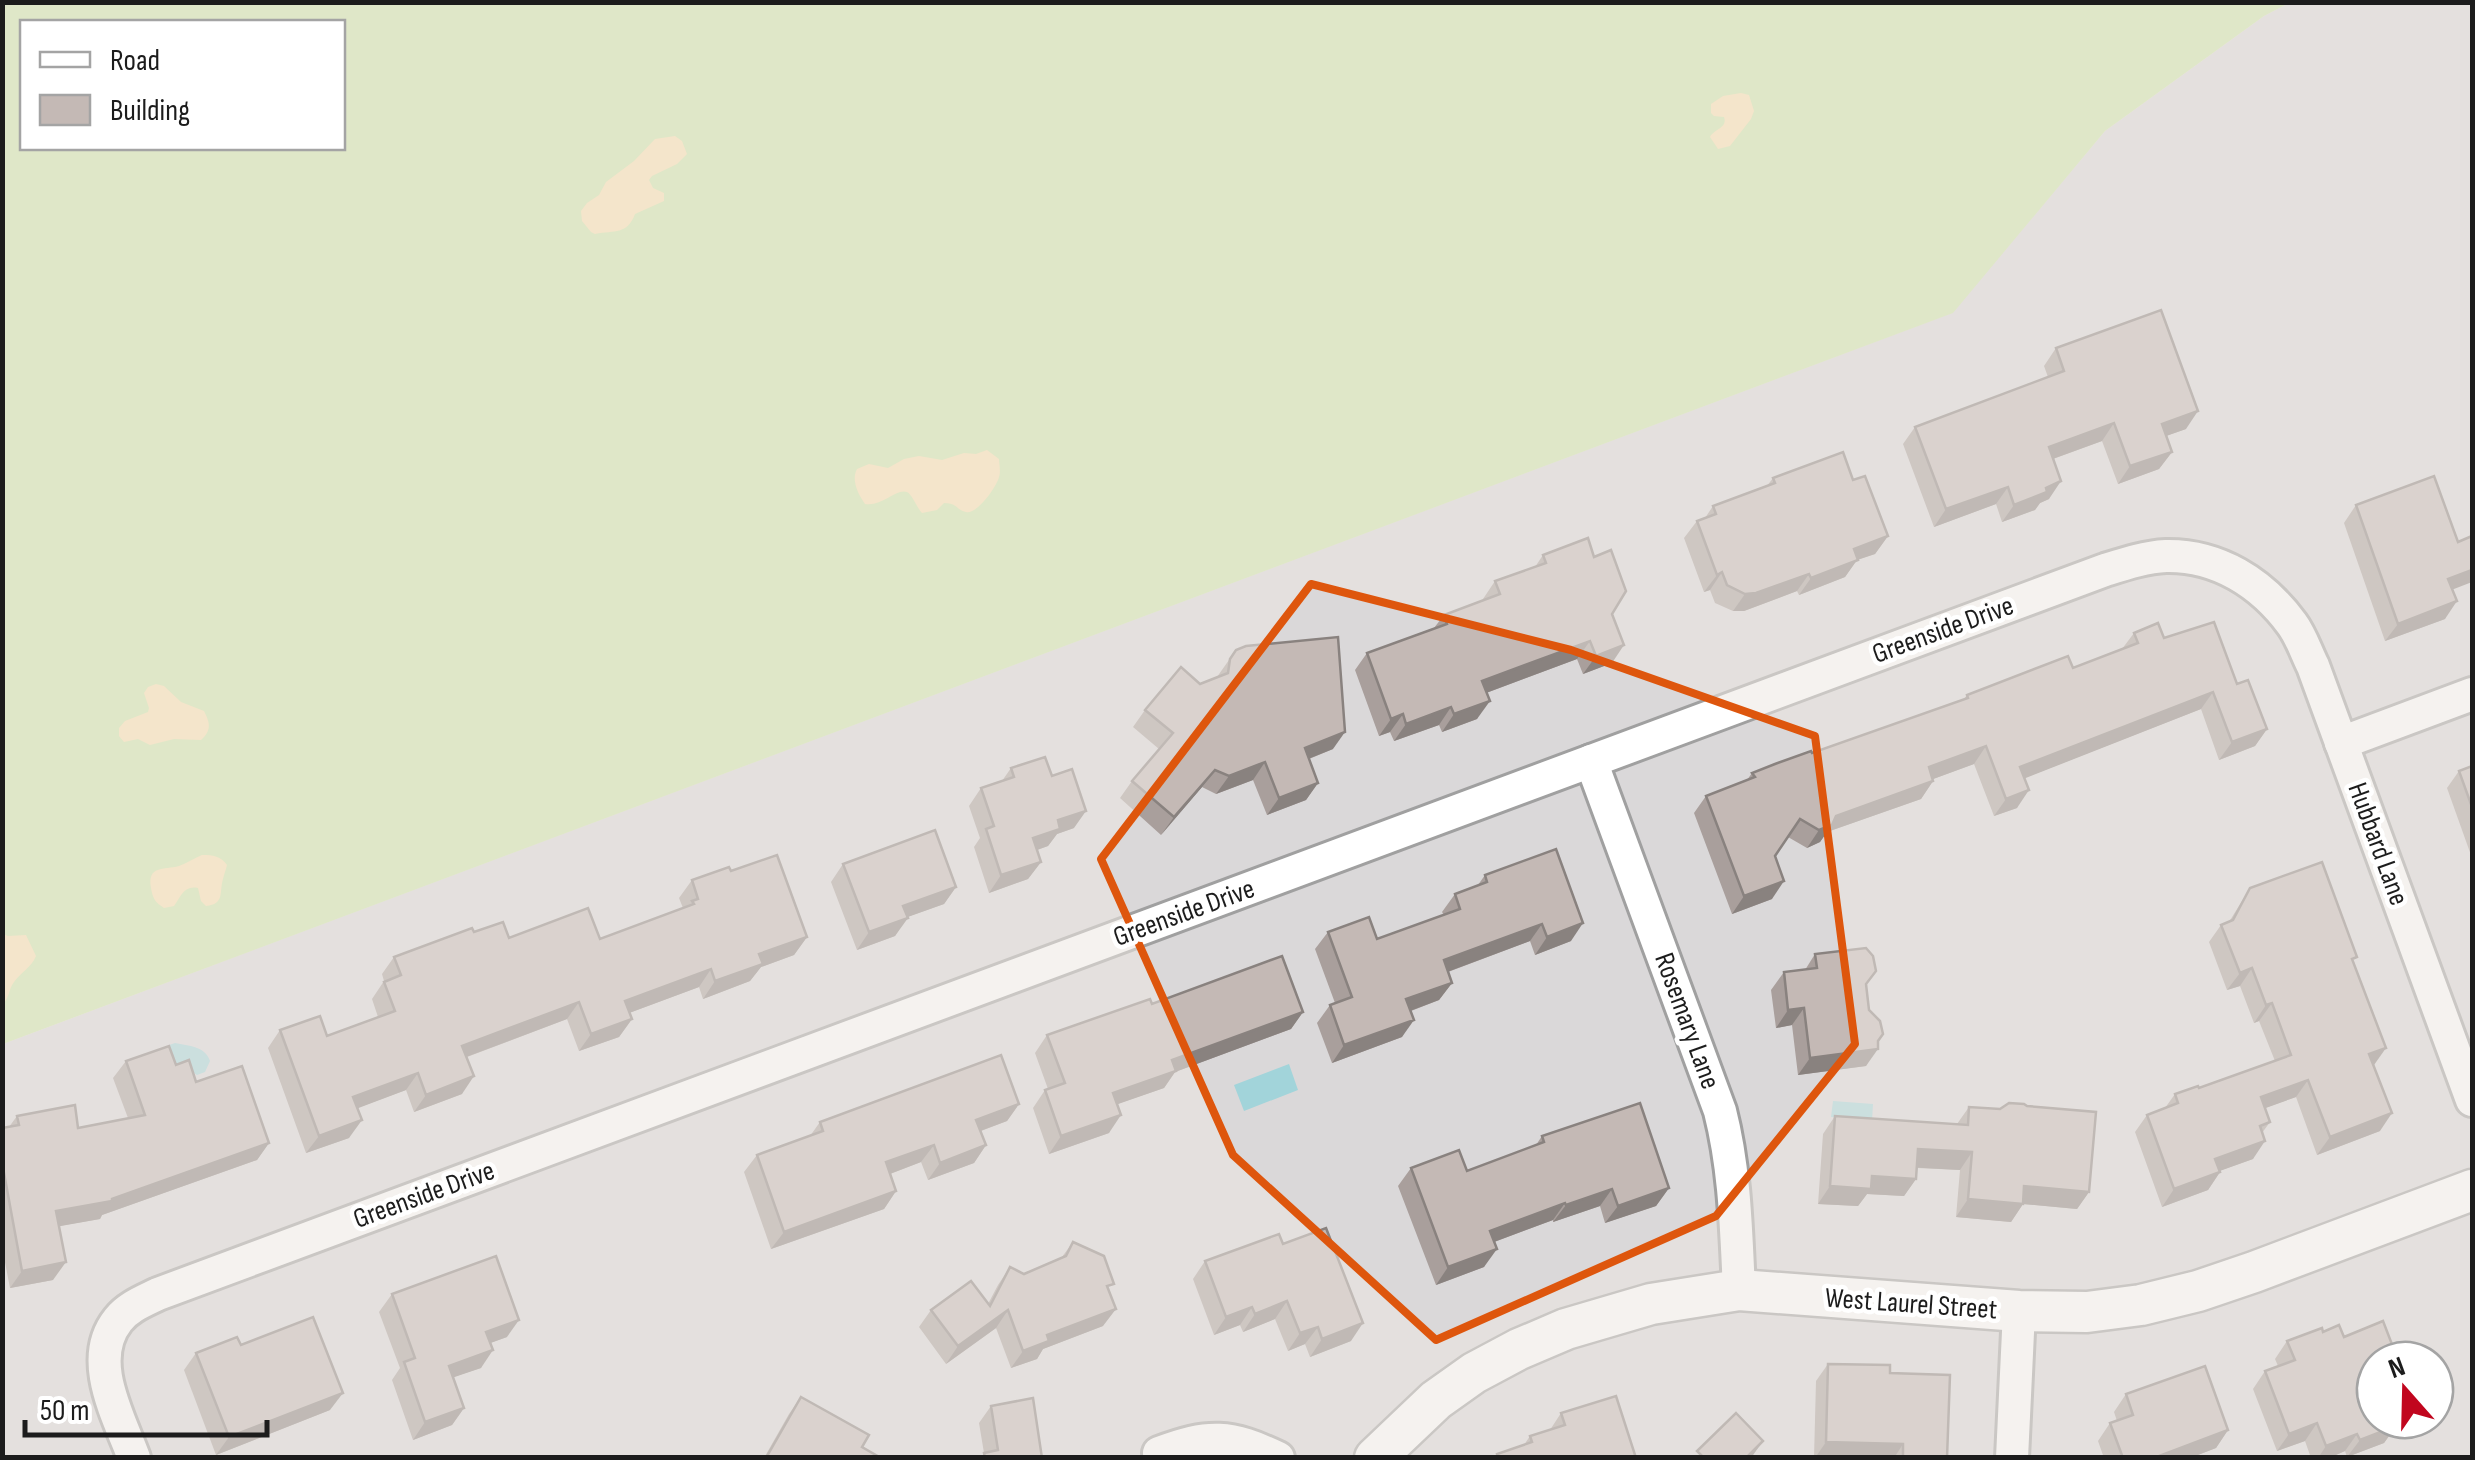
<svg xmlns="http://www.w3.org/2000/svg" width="2475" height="1460" font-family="'Sofia Sans Condensed',sans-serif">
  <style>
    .residential { fill: #dad8d9; fill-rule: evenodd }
    .grass { fill: #cfe6a8; fill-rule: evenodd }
    .sand { fill: #fde3af }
    .water { fill: #a2d4da }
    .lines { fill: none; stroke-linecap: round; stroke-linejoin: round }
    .minor-casing { stroke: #a0a0a0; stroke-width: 38 }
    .tertiary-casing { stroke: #a0a0a0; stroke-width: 45 }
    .minor { stroke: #fff; stroke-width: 32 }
    .tertiary { stroke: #fff; stroke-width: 40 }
    .wall { fill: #a99f9c }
    .shaded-wall { fill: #89827f }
    .building { fill: #c4b9b5; stroke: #89827f; stroke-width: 2.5 }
    .marked { fill: none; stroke: #de560d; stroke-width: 8; stroke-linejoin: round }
    .labels { text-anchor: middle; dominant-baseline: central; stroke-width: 9; stroke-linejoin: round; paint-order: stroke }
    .street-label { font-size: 28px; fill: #1c1c1c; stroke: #fff }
  </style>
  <rect width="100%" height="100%" fill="#ede7e1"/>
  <path class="residential" d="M2289 3H2472V1457L3 1458V1044L1952 313 2105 131 2264 16ZM2375 1360H2435V1420H2375Z"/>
  <path class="grass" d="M3 3H2289L2264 16 2105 131 1953 313 3 1044ZM22 22H342V148H22Z"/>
  <g class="sand">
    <path d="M1741 93 1749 95 1754 111 1751 119 1730 146 1718 149 1710 137C1714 129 1728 128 1724 117L1714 116 1711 113V104L1723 96Z"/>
    <path d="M675 136 682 141 687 154 677 164 652 176 649 180 653 188 664 193V201L635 214C627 235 615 230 595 234L591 232 582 221 581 211 587 203 599 195 606 182 634 161 655 139Z"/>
    <path d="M987 450 999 459C999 463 1001 472 999 477 997 486 977 515 966 512 956 510 958 503 944 503L937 510 922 513C917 508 912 494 907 492 896 488 882 507 865 504 858 494 851 480 857 469L869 464 888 468 904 459 919 456 942 460 964 453 976 454Z"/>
    <path d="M156 684 164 686 181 702 204 711C210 723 212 730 201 740L174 739 150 745 138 739 124 742 119 736V728L125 721 148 712 149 708 144 693 148 687Z"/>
    <path d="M202 855C213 855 221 856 227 865 226 870 224 874 223 879 219 892 225 904 206 906L201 901 198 888C184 885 181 896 174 906L164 908C155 902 153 899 151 888 147 865 164 870 179 866 187 863 195 858 202 855Z"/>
    <path d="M3 934 8 936 26 935 36 956C31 968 21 972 14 982 8 990 10 997 3 1004Z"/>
  </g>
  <g class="water">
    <path d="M175 1043C189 1046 205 1046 210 1061L205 1072 197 1075 184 1067 170 1064 164 1052 169 1045Z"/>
    <polygon points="1289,1064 1298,1090 1244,1111 1234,1085"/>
    <polygon points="1833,1101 1873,1104 1872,1121 1831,1117"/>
  </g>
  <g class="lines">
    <g class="minor-casing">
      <g id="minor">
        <polyline points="2341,743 2472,694"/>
        <path d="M1591 761 1720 1111C1735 1170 1736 1229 1739 1290"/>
        <path d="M1159 1453C1209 1434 1230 1435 1278 1458"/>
        <path d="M134 1458C119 1417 86 1360 118 1320 128 1307 144 1301 158 1294L2105 570C2124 564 2145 557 2166 556 2218 555 2262 583 2292 624 2301 636 2306 652 2313 666L2472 1100"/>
        <polyline points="2012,1458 2019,1311"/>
      </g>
    </g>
    <g class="tertiary-casing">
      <polyline id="tertiary" points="1375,1458 1436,1400 1474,1373 1519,1349 1566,1329 1651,1304 1739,1290 2019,1311 2087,1312 2141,1305 2198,1291 2254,1272 2472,1190"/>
    </g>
    <use href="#minor" class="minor"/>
    <use href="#tertiary" class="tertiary"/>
  </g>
  <g class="wall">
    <polygon points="2056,348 2186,429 2166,436 2172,452 2159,469 2118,484 2102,441 2053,459 2049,499 2040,503 2035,510 2002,522 1996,504 1934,527 1903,444 1915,427 2048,377 2044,366"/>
    <polygon points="1773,478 1853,480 1888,536 1875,554 1857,560 1845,577 1799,595 1797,591 1744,611 1733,611 1715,603 1710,590 1704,592 1684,538 1697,521 1705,518 1713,506 1767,486"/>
    <polygon points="2356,505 2453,590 2445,619 2385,641 2344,523"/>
    <polygon points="1543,555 1612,614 1612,663 1583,674 1577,659 1486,693 1477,719 1442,732 1439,725 1394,741 1390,732 1379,736 1355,670 1367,653 1434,628 1444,615 1483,600 1483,599 1495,581 1535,567"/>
    <polygon points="2134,633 2164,638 2237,684 2267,729 2255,746 2219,760 2201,709 2024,778 2017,808 1994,816 1974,764 1933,779 1933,781 1921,799 1827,832 1820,842 1807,848 1788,837 1775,856 1772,899 1732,914 1694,813 1706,796 1747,780 1752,773 1812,753 1964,699 1967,695 2073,668 2122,649"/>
    <polygon points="1236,650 1333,749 1309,759 1318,783 1306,800 1267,815 1253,780 1216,794 1202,787 1161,835 1120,798 1132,781 1159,749 1133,727 1145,710 1217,677"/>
    <polygon points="2472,766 2472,858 2447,788 2459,771"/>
    <polygon points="1011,768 1052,776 1074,828 1057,834 1048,846 1037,850 1041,862 1028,879 989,893 974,847 980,838 969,806 981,788 1002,781"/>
    <polygon points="843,864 956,887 944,904 907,917 895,936 857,950 831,882"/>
    <polygon points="731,871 807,937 794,955 761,967 750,981 703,999 699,987 629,1013 632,1019 619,1037 579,1051 567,1019 467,1057 462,1094 414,1112 406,1090 357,1108 349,1138 306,1153 268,1048 280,1030 327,1036 378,1017 372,999 384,981 382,974 394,957 474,932 509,938 600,939 683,908 679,898 692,880"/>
    <polygon points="1485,875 1571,941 1535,955 1530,941 1448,972 1452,983 1439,1000 1411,1011 1402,1037 1332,1063 1317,1023 1330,1005 1335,1003 1315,949 1328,932 1377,939 1444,915 1442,912 1455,894 1478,885"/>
    <polygon points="2250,888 2354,962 2373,1066 2380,1131 2317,1155 2296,1097 2265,1108 2270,1122 2262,1133 2253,1159 2219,1171 2220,1172 2208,1190 2162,1207 2135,1132 2147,1115 2165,1108 2175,1094 2199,1088 2275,1061 2259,1021 2254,1023 2240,986 2227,990 2209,942 2221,925 2229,922"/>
    <polygon points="1815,954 1866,984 1869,1010 1878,1041 1866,1066 1798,1075 1792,1025 1776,1028 1771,990 1784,972 1805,970"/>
    <polygon points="1152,1004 1303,1012 1291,1029 1175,1072 1164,1088 1117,1104 1109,1133 1049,1154 1033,1108 1045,1090 1048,1089 1035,1053 1047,1035"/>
    <polygon points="126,1061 176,1065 269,1143 257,1160 102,1215 100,1219 59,1226 53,1280 10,1288 2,1247 2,1128 9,1127 17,1116 78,1128 128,1118 113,1078"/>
    <polygon points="1019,1104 1007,1121 981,1131 986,1145 974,1163 928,1180 921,1162 890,1174 896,1191 884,1209 771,1249 744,1172 757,1155 810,1136 820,1122"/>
    <polygon points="1969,1107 2089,1192 2077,1209 2023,1204 2011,1222 1956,1217 1960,1170 1917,1168 1916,1179 1904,1196 1867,1194 1858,1206 1818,1204 1823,1134 1835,1116 1957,1124"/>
    <polygon points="1542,1136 1669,1188 1656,1206 1605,1223 1600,1206 1553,1222 1553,1220 1494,1242 1484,1267 1436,1285 1398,1186 1411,1168 1467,1171 1536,1145"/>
    <polygon points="1073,1242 1109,1291 1103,1326 1043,1349 1037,1359 1011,1368 996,1328 946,1364 919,1327 931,1310 988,1304 998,1285 1010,1267 1024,1274 1062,1257"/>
    <polygon points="1283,1244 1351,1341 1310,1357 1305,1344 1288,1351 1275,1319 1243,1332 1240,1325 1214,1335 1193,1279 1205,1261"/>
    <polygon points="392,1294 507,1337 490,1343 481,1368 453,1377 464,1408 452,1425 413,1440 392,1380 400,1368 379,1312"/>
    <polygon points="2323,1332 2344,1337 2406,1430 2389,1436 2384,1443 2347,1457 2345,1451 2329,1458 2311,1458 2305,1441 2277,1451 2253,1389 2265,1371 2278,1366 2275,1359 2287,1341"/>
    <polygon points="241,1345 330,1410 216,1455 184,1370 196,1353"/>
    <polygon points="1828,1364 1890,1373 1947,1458 1814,1458 1816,1381"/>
    <polygon points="2126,1394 2228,1430 2216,1448 2190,1458 2104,1458 2098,1441 2110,1423 2117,1421 2114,1412"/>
    <polygon points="801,1397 862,1447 881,1458 764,1458 789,1414"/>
    <polygon points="991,1406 1042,1458 981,1458 984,1453 979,1423"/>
    <polygon points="1561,1413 1636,1458 1494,1458 1497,1454 1524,1445 1530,1436 1550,1430"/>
  </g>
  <g class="shaded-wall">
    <polygon points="2198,411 2186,429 2149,442 2162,424"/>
    <polygon points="2114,423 2102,441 2036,465 2049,447"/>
    <polygon points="2172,452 2159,469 2118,484 2130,466"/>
    <polygon points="2061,481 2049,499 2040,503 2035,510 2002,522 2014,505 2046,488"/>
    <polygon points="2008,487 1996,504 1934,527 1946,509"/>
    <polygon points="1888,536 1875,554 1857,560 1845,577 1799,595 1811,578 1854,549"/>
    <polygon points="2472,570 2472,582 2436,596 2448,579"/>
    <polygon points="1722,572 1710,590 1704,592 1717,575"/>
    <polygon points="1809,574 1797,591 1744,611 1733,611 1745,594"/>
    <polygon points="2457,601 2445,619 2385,641 2398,624"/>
    <polygon points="1590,641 1577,659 1470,699 1482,681"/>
    <polygon points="1624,645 1612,663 1583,674 1596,656"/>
    <polygon points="2213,692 2201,709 2008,785 2020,767"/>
    <polygon points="1490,701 1477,719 1442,732 1454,714"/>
    <polygon points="1451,707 1439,725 1394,741 1406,724"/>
    <polygon points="1403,714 1390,732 1379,736 1391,719"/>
    <polygon points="2267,729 2255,746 2219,760 2232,742"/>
    <polygon points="1345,732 1333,749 1293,765 1305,748"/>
    <polygon points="1986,746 1974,764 1917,785 1929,767"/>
    <polygon points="1265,762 1253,780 1216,794 1229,776"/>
    <polygon points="1215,770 1202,787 1161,835 1174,817"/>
    <polygon points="1933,781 1921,799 1827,832 1820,842 1807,848 1819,830 1836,816"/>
    <polygon points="1318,783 1306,800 1267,815 1279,798"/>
    <polygon points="2029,790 2017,808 1994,816 2006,799"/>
    <polygon points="1086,811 1074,828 1057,834 1048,846 1020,856 1033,838 1058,820"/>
    <polygon points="1041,862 1028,879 989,893 1001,875"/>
    <polygon points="1784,881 1772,899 1732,914 1744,896"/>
    <polygon points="956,887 944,904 891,923 903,906"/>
    <polygon points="908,918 895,936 857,950 869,932"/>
    <polygon points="1583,923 1571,941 1535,955 1547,937"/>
    <polygon points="1542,924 1530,941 1431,978 1444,960"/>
    <polygon points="807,937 794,955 761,967 750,981 703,999 715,981 759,954"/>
    <polygon points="2252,968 2240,986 2227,990 2240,973"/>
    <polygon points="711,969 699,987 613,1019 625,1001"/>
    <polygon points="1452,983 1439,1000 1394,1017 1406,999"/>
    <polygon points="579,1002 567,1019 450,1063 462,1046"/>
    <polygon points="2272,1003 2259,1021 2254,1023 2266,1005"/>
    <polygon points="1804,1008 1792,1025 1776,1028 1788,1010"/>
    <polygon points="1303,1012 1291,1029 1175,1072 1164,1088 1101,1110 1113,1093 1172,1060"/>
    <polygon points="632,1019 619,1037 579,1051 591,1034"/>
    <polygon points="1414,1020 1402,1037 1332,1063 1344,1045"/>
    <polygon points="2386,1048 2374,1065 2357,1072 2369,1054"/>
    <polygon points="1878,1049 1866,1066 1798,1075 1810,1058"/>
    <polygon points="418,1073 406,1090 340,1115 353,1097"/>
    <polygon points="474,1076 462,1094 414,1112 426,1095"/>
    <polygon points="2308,1080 2296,1097 2249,1114 2261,1097"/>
    <polygon points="1019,1104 1007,1121 964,1137 976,1120"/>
    <polygon points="2392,1113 2380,1131 2317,1155 2330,1137"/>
    <polygon points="1121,1115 1109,1133 1049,1154 1061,1136"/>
    <polygon points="362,1120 349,1138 306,1153 319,1136"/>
    <polygon points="2265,1141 2253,1159 2203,1177 2215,1159"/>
    <polygon points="269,1143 257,1160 102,1215 100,1219 44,1229 56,1211 112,1199"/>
    <polygon points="934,1145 921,1162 874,1180 886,1162"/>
    <polygon points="986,1145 974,1163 928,1180 940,1163"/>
    <polygon points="1918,1149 1972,1152 1960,1170 1906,1167"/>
    <polygon points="2220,1172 2208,1190 2162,1207 2174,1189"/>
    <polygon points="1872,1176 1916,1179 1904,1196 1867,1194 1858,1206 1818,1204 1830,1186"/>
    <polygon points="2024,1186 2089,1192 2077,1209 2023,1204 2011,1222 1956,1217 1968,1199"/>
    <polygon points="1669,1188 1656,1206 1605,1223 1618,1206"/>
    <polygon points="1612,1189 1600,1206 1553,1222 1566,1205"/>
    <polygon points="896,1191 884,1209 771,1249 784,1232"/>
    <polygon points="1565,1203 1553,1220 1478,1248 1490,1231"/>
    <polygon points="1497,1249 1484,1267 1436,1285 1448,1267"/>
    <polygon points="66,1262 53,1280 10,1288 22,1271"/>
    <polygon points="1287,1301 1275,1319 1243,1332 1255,1314"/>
    <polygon points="1252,1307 1240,1325 1214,1335 1226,1317"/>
    <polygon points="1116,1309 1103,1326 1043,1349 1037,1359 1011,1368 1023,1351 1047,1335"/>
    <polygon points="1008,1310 996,1328 946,1364 958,1346"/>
    <polygon points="519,1320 507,1337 474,1349 486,1332"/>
    <polygon points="1363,1323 1351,1341 1310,1357 1322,1339"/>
    <polygon points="1318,1327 1305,1344 1288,1351 1300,1333"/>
    <polygon points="493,1350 481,1368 437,1383 449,1366"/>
    <polygon points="343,1393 330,1410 216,1455 229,1437"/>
    <polygon points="464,1408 452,1425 413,1440 425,1422"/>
    <polygon points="2398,1420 2413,1420 2406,1430 2389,1436 2384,1443 2347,1457 2360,1440"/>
    <polygon points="2317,1423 2305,1441 2277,1451 2289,1434"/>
    <polygon points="2228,1430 2216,1448 2190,1458 2154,1458"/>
    <polygon points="2357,1434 2345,1451 2329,1458 2318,1458 2326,1446"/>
    <polygon points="1763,1441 1751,1458 1746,1458"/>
    <polygon points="1826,1442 1903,1444 1894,1458 1815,1458"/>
  </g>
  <g class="building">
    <polygon points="2161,310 2198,411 2162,424 2172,452 2130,466 2114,423 2049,447 2061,481 2046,488 2047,492 2014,505 2008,487 1946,509 1915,427 2064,371 2056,348"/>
    <polygon points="1843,452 1853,480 1865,476 1888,536 1854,549 1858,560 1811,578 1809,574 1756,593 1745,594 1727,585 1722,572 1717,575 1697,521 1716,514 1713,506 1775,483 1773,478"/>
    <polygon points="2434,476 2458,542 2472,536 2472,570 2448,579 2457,601 2398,624 2356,505"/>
    <polygon points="1588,538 1594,557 1611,550 1626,591 1612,614 1624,645 1596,656 1590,641 1482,681 1490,701 1454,714 1451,707 1406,724 1403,714 1391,719 1367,653 1447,624 1444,615 1500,594 1495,581 1546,563 1543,555"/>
    <polygon points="2214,622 2237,684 2248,680 2267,729 2232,742 2213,692 2020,767 2029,790 2006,799 1986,746 1929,767 1933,781 1836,816 1832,825 1819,830 1800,819 1775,856 1784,881 1744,896 1706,796 1755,777 1752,773 1775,764 1811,751 1812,753 1968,698 1967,695 2068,656 2073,668 2138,643 2134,633 2158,623 2164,638"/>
    <polygon points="1338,637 1345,732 1305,748 1318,783 1279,798 1265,762 1229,776 1215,770 1174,817 1132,781 1173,733 1145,710 1181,667 1200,684 1228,673 1230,659 1236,650 1246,646"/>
    <polygon points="1045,757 1052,776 1072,769 1086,811 1058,820 1060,829 1033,838 1041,862 1001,875 986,829 994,826 981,788 1014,777 1011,768"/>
    <polygon points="2472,766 2472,807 2459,771"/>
    <polygon points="935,830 956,887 903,906 908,918 869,932 843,864"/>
    <polygon points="1556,849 1583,923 1547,937 1542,924 1444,960 1452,983 1406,999 1414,1020 1344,1045 1330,1005 1352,997 1328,932 1369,917 1377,939 1460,909 1455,894 1487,882 1485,875"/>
    <polygon points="777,855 807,937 759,954 763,964 715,981 711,969 625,1001 632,1019 591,1034 579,1002 462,1046 474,1076 426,1095 418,1073 353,1097 362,1120 319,1136 280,1030 320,1016 327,1036 395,1011 384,982 401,975 394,957 472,928 474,932 503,922 509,938 588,908 600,939 694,904 692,901 698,899 692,880 729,867 731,871"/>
    <polygon points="2322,862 2357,957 2352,959 2386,1048 2369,1054 2392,1113 2330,1137 2308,1080 2261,1097 2270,1122 2260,1126 2265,1141 2215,1159 2220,1172 2174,1189 2147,1115 2178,1103 2175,1094 2198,1086 2199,1088 2291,1055 2272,1003 2266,1005 2252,968 2240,973 2221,925 2233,920 2250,888"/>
    <polygon points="1866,948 1873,956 1876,971 1866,984 1869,1010 1880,1021 1883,1034 1878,1041 1878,1049 1810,1058 1804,1008 1788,1010 1784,972 1817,968 1815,954"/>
    <polygon points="1282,956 1303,1012 1172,1060 1176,1071 1113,1093 1121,1115 1061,1136 1045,1090 1065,1083 1047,1035 1150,999 1152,1004"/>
    <polygon points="169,1046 176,1065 189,1060 196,1082 242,1066 269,1143 112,1199 112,1201 56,1211 66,1262 22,1271 2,1162 2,1128 19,1125 17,1116 75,1105 78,1128 145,1115 126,1061"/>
    <polygon points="1001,1055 1019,1104 976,1120 986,1145 940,1163 934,1145 886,1162 896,1191 784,1232 757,1155 823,1131 820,1122"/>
    <polygon points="1640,1103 1669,1188 1618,1206 1612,1189 1566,1205 1565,1203 1490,1231 1497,1249 1448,1267 1411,1168 1459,1150 1467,1171 1544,1142 1542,1136"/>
    <polygon points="2009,1103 2024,1104 2027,1106 2096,1112 2089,1192 2024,1186 2023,1204 1968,1199 1972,1152 1918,1149 1916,1179 1872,1176 1871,1189 1830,1186 1835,1116 1968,1125 1969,1107 2000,1109"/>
    <polygon points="1326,1228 1363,1323 1322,1339 1318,1327 1300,1333 1287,1301 1255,1314 1252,1307 1226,1317 1205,1261 1279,1234 1283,1244"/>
    <polygon points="1073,1242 1104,1256 1114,1284 1107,1286 1116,1309 1047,1335 1049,1341 1023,1351 1008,1310 958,1346 931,1310 971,1281 990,1306 1010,1267 1024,1274 1066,1256"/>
    <polygon points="496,1256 519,1320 486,1332 493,1350 449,1366 464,1408 425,1422 404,1362 415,1358 392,1294"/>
    <polygon points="313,1317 343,1393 229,1437 196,1353 237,1337 241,1345"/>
    <polygon points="2383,1321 2398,1360 2375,1360 2375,1420 2398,1420 2395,1421 2396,1426 2360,1440 2357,1434 2326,1446 2317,1423 2289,1434 2265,1371 2295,1360 2287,1341 2322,1328 2323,1332 2339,1325 2344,1337"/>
    <polygon points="1828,1364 1890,1365 1890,1373 1950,1375 1947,1458 1903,1458 1903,1444 1826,1442"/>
    <polygon points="2205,1366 2228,1430 2154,1458 2123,1458 2110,1423 2133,1415 2126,1394"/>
    <polygon points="1616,1396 1636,1458 1498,1458 1497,1454 1532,1442 1530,1436 1565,1425 1561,1413"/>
    <polygon points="801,1397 869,1435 862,1447 881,1458 766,1458"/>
    <polygon points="1033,1398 1042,1458 985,1458 984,1453 998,1450 991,1406"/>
    <polygon points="1736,1413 1763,1441 1746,1458 1704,1458 1697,1451"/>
  </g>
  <path d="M0 0H2475V1460H0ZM1311 584 1571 650 1815 736 1855 1044 1716 1216 1436 1340 1233 1155 1101 859Z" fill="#ede7e1" fill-opacity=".55" fill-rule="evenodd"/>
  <path class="marked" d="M1311 584 1571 650 1815 736 1855 1044 1716 1216 1436 1340 1233 1155 1101 859Z"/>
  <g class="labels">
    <g class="street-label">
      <text transform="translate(1943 630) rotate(-20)">Greenside Drive</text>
      <text transform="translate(2378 844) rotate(70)">Hubbard Lane</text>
      <text transform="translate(1184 913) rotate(-20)">Greenside Drive</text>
      <text transform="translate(1687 1021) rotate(70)">Rosemary Lane</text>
      <text transform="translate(424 1195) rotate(-20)">Greenside Drive</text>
      <text transform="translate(1911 1304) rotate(4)">West Laurel Street</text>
    </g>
  </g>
  <rect width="2475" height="1460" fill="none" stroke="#1c1c1c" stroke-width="10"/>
  <rect x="20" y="20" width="325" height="130" fill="#ffffff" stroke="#a4a4a4" stroke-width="2.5"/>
  <rect x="40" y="52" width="50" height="15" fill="#ffffff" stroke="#a4a4a4" stroke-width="2.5"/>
  <text x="110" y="70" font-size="30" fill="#1c1c1c">Road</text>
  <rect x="40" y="95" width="50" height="30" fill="#c4b9b5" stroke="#a4a4a4" stroke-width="2.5"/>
  <text x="110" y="120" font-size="30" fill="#1c1c1c">Building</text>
  <g transform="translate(2405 1390) rotate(340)"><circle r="48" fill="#ffffff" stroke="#a4a4a4" stroke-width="2.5"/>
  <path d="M0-8L18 38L0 25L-18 38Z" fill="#c1061e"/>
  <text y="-15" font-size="28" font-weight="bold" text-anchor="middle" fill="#1c1c1c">N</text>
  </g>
  <path d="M25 1420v15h242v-15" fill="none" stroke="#1c1c1c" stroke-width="5"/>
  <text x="40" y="1420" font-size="30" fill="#1c1c1c" stroke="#ffffff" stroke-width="8" paint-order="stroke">50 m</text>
</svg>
